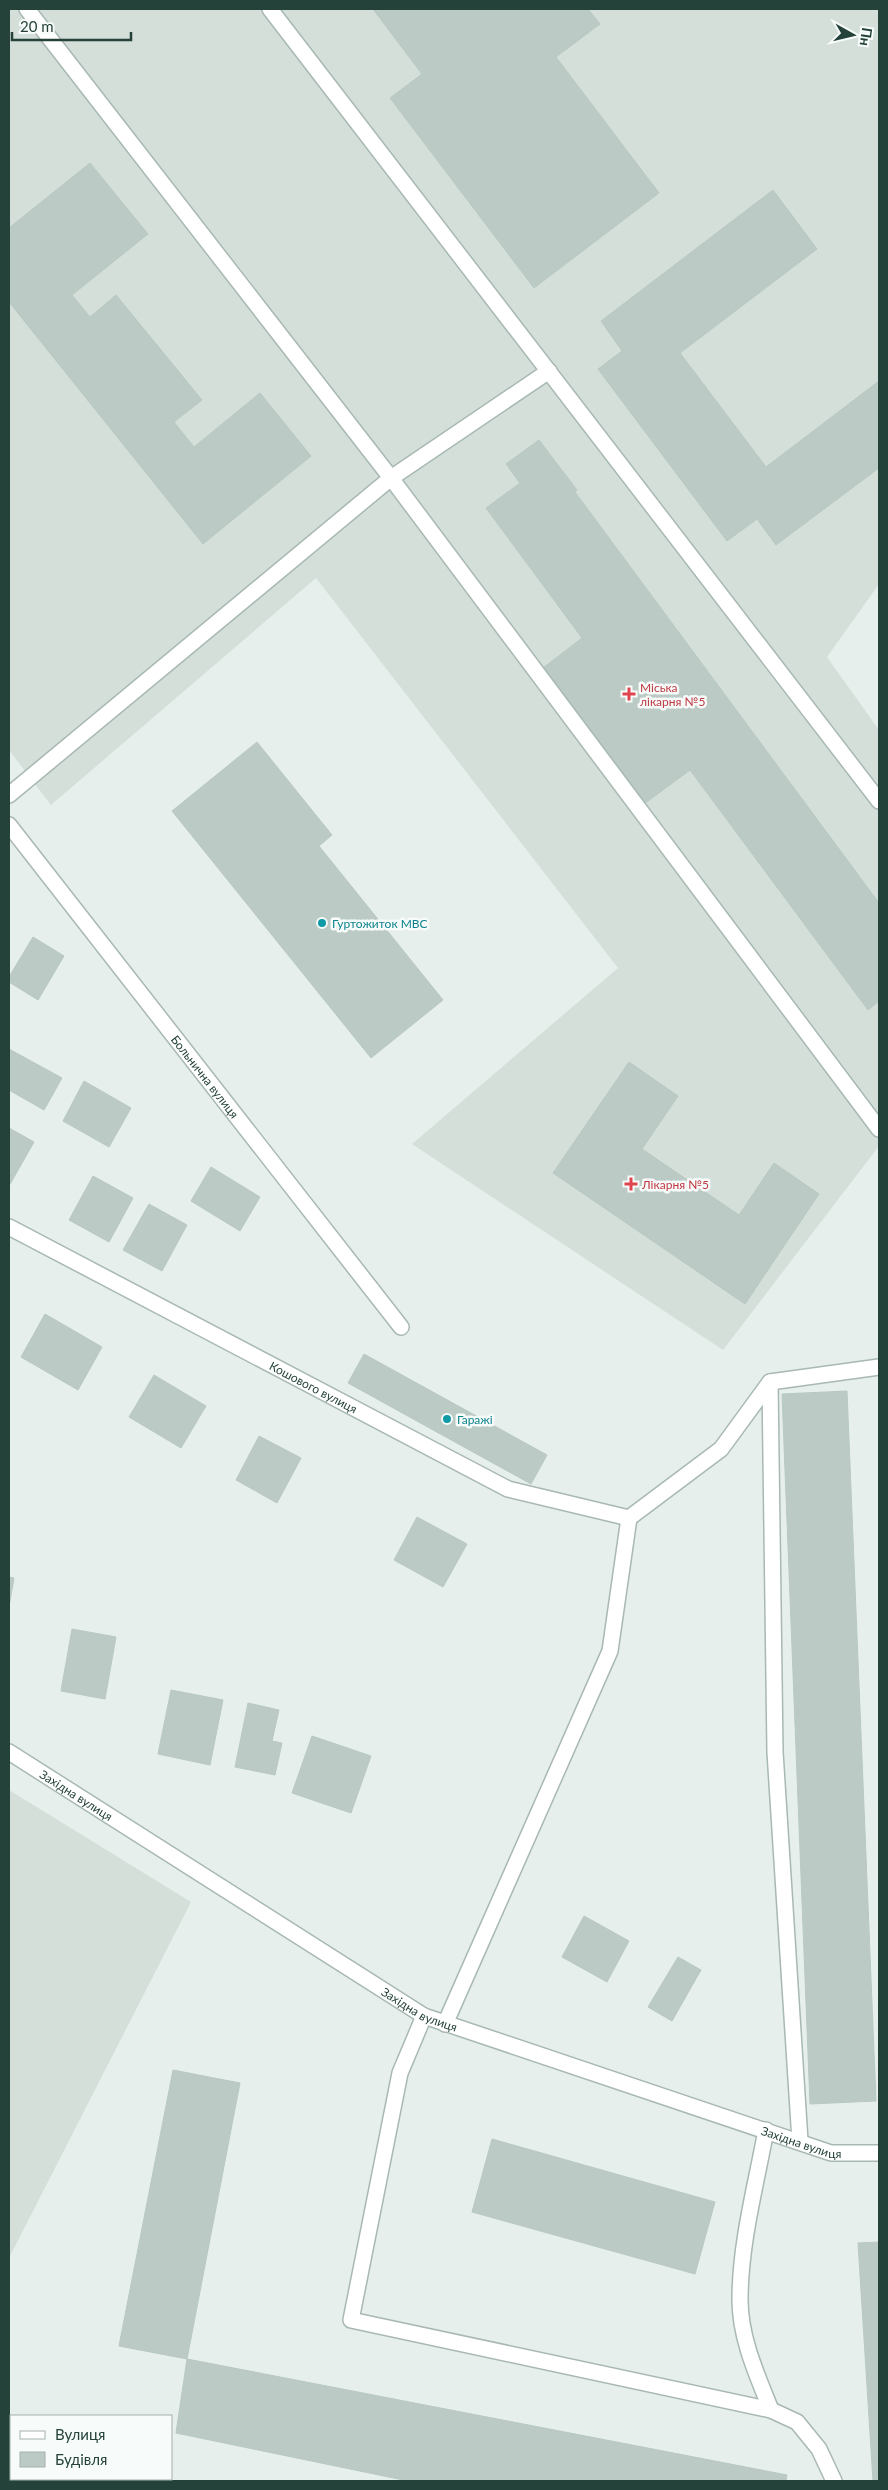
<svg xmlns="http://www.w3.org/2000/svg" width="888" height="2490" font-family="Lato,sans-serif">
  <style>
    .built { fill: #d4dfda }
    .building { fill: #bbcac4; stroke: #b8c9c2 }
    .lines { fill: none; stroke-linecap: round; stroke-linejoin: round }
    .service-casing { stroke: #a8b8b2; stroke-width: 18 }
    .minor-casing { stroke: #a8b8b2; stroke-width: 18 }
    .service { stroke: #fff; stroke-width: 15 }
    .minor { stroke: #fff; stroke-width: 15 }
    .health-dot { fill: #e0444e; stroke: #f7fbf9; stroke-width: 2 }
    .culture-dot { fill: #0f9aa8; stroke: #f7fbf9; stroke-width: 2 }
    .labels { text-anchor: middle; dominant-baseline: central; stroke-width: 5; stroke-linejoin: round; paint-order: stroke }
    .health-label { font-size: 12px; fill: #be3a42; stroke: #f7fbf9; text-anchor: start }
    .culture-label { font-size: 12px; fill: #0d838f; stroke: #f7fbf9; text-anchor: start }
    .street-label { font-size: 12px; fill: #24423a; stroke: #f7fbf9 }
  </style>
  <rect width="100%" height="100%" fill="#e6efeb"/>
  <g class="built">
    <polygon points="9,9 879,9 879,584 827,657 879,730 879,1146 723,1350 412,1144 618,968 316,578 51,805 9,750"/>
    <polygon points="9,1790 191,1902 9,2258"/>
  </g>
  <g class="building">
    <polygon points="373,9 588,9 600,24 556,57 659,193 534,288 390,98 422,74"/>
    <polygon points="90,163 148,234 72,295 90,317 116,295 202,400 174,422 194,447 260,393 311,456 203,544 9,302 9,228"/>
    <polygon points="773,190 817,249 680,353 766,467 879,381 879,468 776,545 757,519 727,541 598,369 622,351 601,321"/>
    <polygon points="539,440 577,490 575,492 879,903 879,1001 868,1010 690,770 644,804 543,668 582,638 486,508 520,483 506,464"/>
    <polygon points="257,742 332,835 319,846 443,1000 371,1058 172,811"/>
    <polygon points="33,937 64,956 38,1000 9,982 9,977"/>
    <polygon points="9,1049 62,1078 44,1110 9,1090"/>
    <polygon points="629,1062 678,1096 642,1149 739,1215 774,1163 819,1194 745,1304 553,1173"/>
    <polygon points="84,1081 131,1108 109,1147 63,1121"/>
    <polygon points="9,1128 34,1142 9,1186"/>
    <polygon points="211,1167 260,1197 240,1231 191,1201"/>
    <polygon points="93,1176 133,1198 109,1242 69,1220"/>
    <polygon points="149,1204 187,1225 162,1271 123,1250"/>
    <polygon points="45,1314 102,1347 78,1390 21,1357"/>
    <polygon points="364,1354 547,1455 531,1484 348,1383"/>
    <polygon points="154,1375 206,1406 181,1448 129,1417"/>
    <polygon points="847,1391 876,2101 810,2104 782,1394"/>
    <polygon points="259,1436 301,1458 277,1503 236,1480"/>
    <polygon points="417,1517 467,1544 443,1587 394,1560"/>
    <polygon points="9,1577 14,1578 9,1607"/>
    <polygon points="72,1629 116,1637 105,1699 61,1691"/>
    <polygon points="171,1690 223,1700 210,1765 158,1754"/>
    <polygon points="248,1703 279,1710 272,1741 282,1743 275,1775 235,1767"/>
    <polygon points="312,1736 371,1756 351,1813 292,1793"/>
    <polygon points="584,1916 629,1941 607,1982 562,1957"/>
    <polygon points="678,1957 701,1970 672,2021 648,2007"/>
    <polygon points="173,2070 240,2083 187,2359 119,2346"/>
    <polygon points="492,2139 715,2202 695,2274 472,2212"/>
    <polygon points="879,2242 879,2481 873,2481 858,2243"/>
    <polygon points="187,2359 787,2475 786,2481 408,2481 176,2433"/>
  </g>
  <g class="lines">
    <g class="service-casing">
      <g id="service">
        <polyline points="27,9 391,478 879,1129"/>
        <polyline points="270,9 879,801"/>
        <polyline points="9,795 391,478 549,371"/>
        <polyline points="770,1382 775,1752 800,2141"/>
        <polyline points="629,1518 721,1449 770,1382 879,1367"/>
        <polyline points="424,2016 400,2073 351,2320 771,2410 797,2422 819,2449 834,2481"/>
        <path d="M766 2130C756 2185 740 2243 740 2300 740 2338 757 2375 771 2410"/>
      </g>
    </g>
    <g class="minor-casing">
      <g id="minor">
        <path id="s1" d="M9 825 401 1327"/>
        <path id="s2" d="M9 1227 508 1489 629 1518 610 1651 445 2024"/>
        <path id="s3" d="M9 1752 424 2016 831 2153H879"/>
      </g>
    </g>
    <use href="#service" class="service"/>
    <use href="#minor" class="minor"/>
  </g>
  <g class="health-dot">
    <path d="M626.5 686.5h5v5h5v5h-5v5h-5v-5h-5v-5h5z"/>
    <path d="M628.5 1176.5h5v5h5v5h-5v5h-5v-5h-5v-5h5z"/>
  </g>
  <g class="culture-dot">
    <circle cx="322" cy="923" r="5"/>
    <circle cx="447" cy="1419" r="5"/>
  </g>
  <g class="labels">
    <g class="health-label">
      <text x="640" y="687">Міська<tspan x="640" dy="14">лікарня №5</tspan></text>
      <text x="642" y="1184">Лікарня №5</text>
    </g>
    <g class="culture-label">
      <text x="332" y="923">Гуртожиток МВС</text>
      <text x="457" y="1419">Гаражі</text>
    </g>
    <g class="street-label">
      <text stroke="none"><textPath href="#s1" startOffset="319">Больнична вулиця</textPath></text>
      <text stroke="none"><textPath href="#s2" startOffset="344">Кошового вулиця</textPath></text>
      <text stroke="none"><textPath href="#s3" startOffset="80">Західна вулиця</textPath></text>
      <text stroke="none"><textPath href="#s3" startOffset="485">Західна вулиця</textPath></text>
      <text stroke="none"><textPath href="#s3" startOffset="890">Західна вулиця</textPath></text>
    </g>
  </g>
  <rect width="888" height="2490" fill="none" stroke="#24423a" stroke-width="20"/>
  <rect x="10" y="2415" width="162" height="65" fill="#f7fbf9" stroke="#a3b1ad"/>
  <rect x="20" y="2431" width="25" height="8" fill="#ffffff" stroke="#a3b1ad"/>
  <text x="55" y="2440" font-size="15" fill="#24423a">Вулиця</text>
  <rect x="20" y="2452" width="25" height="15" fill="#bbcac4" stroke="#a3b1ad"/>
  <text x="55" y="2465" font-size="15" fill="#24423a">Будівля</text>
  <g transform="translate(853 35) rotate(98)" stroke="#f7fbf9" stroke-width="4" paint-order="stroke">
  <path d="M0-4L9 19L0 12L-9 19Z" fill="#24423a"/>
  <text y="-8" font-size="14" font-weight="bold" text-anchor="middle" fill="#24423a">Пн</text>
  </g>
  <path d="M12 32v8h119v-8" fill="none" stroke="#24423a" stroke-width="2.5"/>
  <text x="20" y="32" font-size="15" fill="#24423a" stroke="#f7fbf9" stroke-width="4" paint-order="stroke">20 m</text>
</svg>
